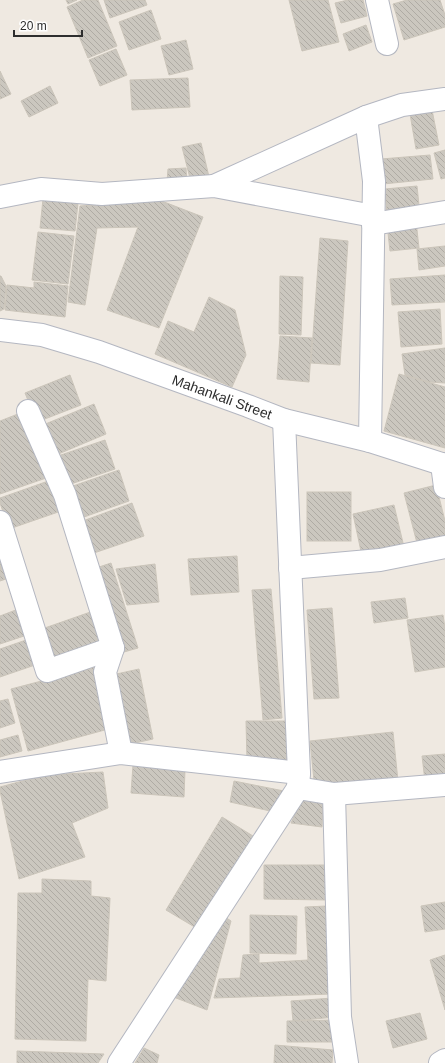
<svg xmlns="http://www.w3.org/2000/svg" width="445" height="1063" font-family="Arial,sans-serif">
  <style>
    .building { fill: url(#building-back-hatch); stroke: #cbc5ba }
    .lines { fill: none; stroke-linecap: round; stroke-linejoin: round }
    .street-casing { stroke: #b4b7c1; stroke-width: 24 }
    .secondary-casing { stroke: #b4b7c1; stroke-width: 24 }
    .street { stroke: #fff; stroke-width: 22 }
    .secondary { stroke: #fff; stroke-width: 22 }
    .labels { text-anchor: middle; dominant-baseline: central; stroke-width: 3; stroke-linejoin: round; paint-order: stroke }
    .street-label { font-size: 14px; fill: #2e2e2e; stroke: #fff }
  </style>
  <defs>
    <pattern id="building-back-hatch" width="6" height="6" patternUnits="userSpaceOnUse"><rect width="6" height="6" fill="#cbc7bf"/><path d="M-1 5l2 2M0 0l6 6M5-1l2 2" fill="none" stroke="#afaba4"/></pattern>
  </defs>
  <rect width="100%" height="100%" fill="#efe9e1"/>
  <g class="building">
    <polygon points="66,0 77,0 68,4"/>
    <polygon points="83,0 98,0 117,46 88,58 67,7"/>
    <polygon points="104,0 145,0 147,5 110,18"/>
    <polygon points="289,0 328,0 339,42 302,51"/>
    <polygon points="348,0 363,0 367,16 341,23 335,3"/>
    <polygon points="407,0 440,0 445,15 445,27 404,40 393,4"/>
    <polygon points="151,10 161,39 129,50 119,22"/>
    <polygon points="366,25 372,42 349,51 343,34"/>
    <polygon points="186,40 193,69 169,75 161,46"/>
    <polygon points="116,49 127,75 100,86 89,60"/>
    <polygon points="0,71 11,94 0,99"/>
    <polygon points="188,78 190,107 132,110 130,80"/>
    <polygon points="50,86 58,103 29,117 21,101"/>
    <polygon points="432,110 439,145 416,149 410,114"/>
    <polygon points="201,143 210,181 192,186 182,147"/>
    <polygon points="445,150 445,178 441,179 434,153"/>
    <polygon points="430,155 433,179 383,184 381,159"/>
    <polygon points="186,168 187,183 167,182 168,169"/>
    <polygon points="417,186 420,215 387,218 385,189"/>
    <polygon points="43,199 78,203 75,231 40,228"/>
    <polygon points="159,200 203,217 159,328 107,310 138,227 97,228 85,305 68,302 80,206"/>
    <polygon points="416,221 419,248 390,251 387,224"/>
    <polygon points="38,232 74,236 68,284 32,280"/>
    <polygon points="320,238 348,241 340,365 311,363"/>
    <polygon points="445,246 445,266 419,270 417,249"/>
    <polygon points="445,275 445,302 392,305 390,279"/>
    <polygon points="0,276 1,276 6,286 4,309 0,311"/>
    <polygon points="280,276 303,277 301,335 279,334"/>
    <polygon points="34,282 68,286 65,317 5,310 7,285 34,288"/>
    <polygon points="209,297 235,310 246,355 232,387 155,354 168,321 194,332"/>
    <polygon points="440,309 442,344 401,347 398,312"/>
    <polygon points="280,336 312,338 309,382 277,379"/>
    <polygon points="445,348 445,383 429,382 405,375 402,354"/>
    <polygon points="399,374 445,387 445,448 384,431"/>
    <polygon points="70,375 81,405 37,422 25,393"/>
    <polygon points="94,404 106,434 56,455 43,425"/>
    <polygon points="23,412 49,477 0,494 0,421"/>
    <polygon points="105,440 115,469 65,486 55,457"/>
    <polygon points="119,470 129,501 84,517 73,486"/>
    <polygon points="54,479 64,510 9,529 0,503 0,498"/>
    <polygon points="436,485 445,521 445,536 417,543 404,493"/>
    <rect x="307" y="492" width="44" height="49"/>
    <polygon points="132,503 144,536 91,554 80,522"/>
    <polygon points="394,505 404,547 362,556 353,514"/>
    <polygon points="0,541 15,576 0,581"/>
    <polygon points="237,556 239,592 191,595 188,559"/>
    <polygon points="111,563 138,648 117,654 90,570"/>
    <polygon points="155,564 159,602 127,605 116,569"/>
    <polygon points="271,589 282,718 263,720 252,590"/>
    <polygon points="405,598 408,618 374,623 371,602"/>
    <polygon points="21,608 30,634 0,644 0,616"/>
    <polygon points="332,608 339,698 314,699 307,610"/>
    <polygon points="99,609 110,644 51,664 39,630"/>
    <polygon points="443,615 445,628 445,667 415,672 407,620"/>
    <polygon points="29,639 38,664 0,677 0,649"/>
    <polygon points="95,667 112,728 28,751 11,689"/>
    <polygon points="139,669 153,739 126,745 112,675"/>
    <polygon points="8,699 15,723 0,728 0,701"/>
    <polygon points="246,721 287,721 287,761 247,761"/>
    <polygon points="393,732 398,781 315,790 310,741"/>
    <polygon points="18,735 22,751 0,757 0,740"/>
    <polygon points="445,754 445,779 425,781 422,756"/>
    <polygon points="133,765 185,769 184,797 131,793"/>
    <polygon points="103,772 108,808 72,823 85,857 19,879 0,791 0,787 45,775"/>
    <polygon points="234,781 284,791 279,813 230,802"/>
    <polygon points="305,793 323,800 322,827 291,823"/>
    <polygon points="222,817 253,836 198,929 166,910"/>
    <polygon points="264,865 327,865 328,900 264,899"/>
    <polygon points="42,879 91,881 91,896 110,898 106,981 88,979 86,1041 15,1039 18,893 42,893"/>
    <polygon points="445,902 445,929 425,932 421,906"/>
    <polygon points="327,906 332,994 214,998 219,979 240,978 243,955 259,954 259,963 308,960 305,907"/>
    <polygon points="222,915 231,921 207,1010 171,996"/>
    <polygon points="250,915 297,916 296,954 250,953"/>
    <polygon points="445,955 445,1010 430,960"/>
    <polygon points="333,998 335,1017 293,1021 291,1001"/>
    <polygon points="420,1013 427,1039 393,1048 386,1021"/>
    <polygon points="335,1020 335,1042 287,1042 287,1021"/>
    <polygon points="275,1045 333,1050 332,1063 274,1063"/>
    <polygon points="144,1048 159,1055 157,1063 135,1063"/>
    <polygon points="17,1051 104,1054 98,1063 17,1063"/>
  </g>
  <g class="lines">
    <g class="street-casing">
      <g id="street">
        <polyline points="377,0 387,44"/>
        <polyline points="214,186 366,117"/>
        <polyline points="0,197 41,189 102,194 214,186 373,216"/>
        <polyline points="373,224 445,212"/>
        <polyline points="28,411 65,495 113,648 105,672 121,753"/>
        <polyline points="284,420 299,773 298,788"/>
        <polyline points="370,441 374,181 366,117 402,105 445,99"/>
        <polyline points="442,464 445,487"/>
        <polyline points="0,522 47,671 113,648"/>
        <polyline points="290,568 380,560 445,547"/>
        <polyline points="0,772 121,753 299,773"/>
        <polyline points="334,794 340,1017 347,1063"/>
        <polyline points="119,1063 298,788 334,794 445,785"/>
        <polyline points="440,1063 445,1060"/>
      </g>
    </g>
    <g class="secondary-casing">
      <polyline id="secondary" points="0,330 42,335 99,352 248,406 284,420 370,441 445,465"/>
    </g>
    <use href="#street" class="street"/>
    <use href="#secondary" class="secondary"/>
  </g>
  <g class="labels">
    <g class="street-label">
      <text transform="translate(222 397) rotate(20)">Mahankali Street</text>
    </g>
  </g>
  <path d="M14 30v6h68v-6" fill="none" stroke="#2e2e2e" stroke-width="2"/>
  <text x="20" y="30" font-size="12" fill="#2e2e2e" stroke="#ffffff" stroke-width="3" paint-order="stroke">20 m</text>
</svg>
